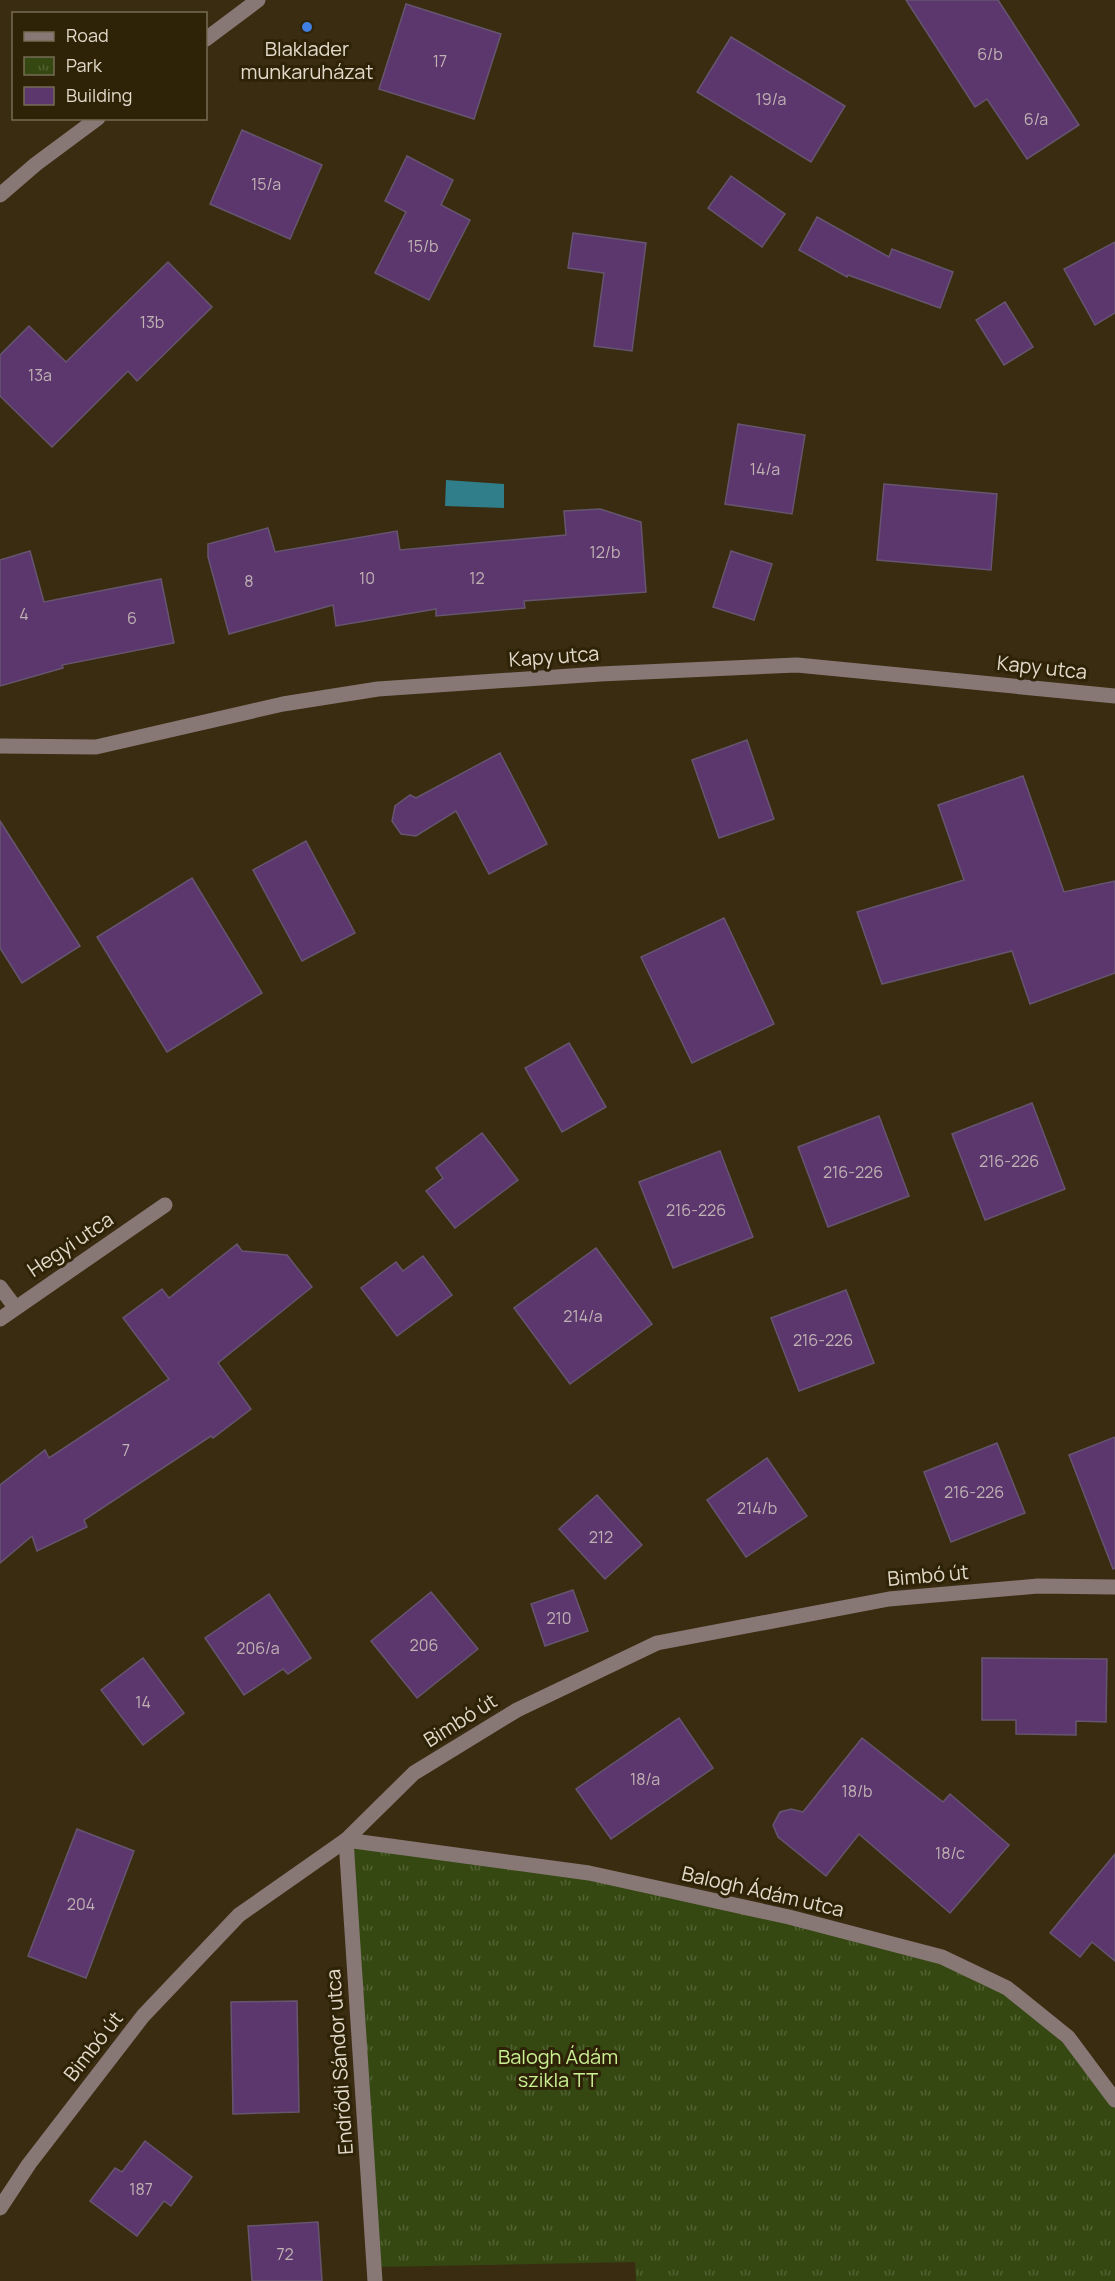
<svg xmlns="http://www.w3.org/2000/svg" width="1115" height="2281" font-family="Manrope,sans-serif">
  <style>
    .park { fill: url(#park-tufts) }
    .water { fill: #307e89 }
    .building { fill: #5b376d; stroke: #66556f; stroke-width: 1.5 }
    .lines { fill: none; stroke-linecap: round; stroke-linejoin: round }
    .minor { stroke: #887875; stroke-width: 15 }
    .shop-dot { fill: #3f7fe0; stroke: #2e2207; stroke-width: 2 }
    .labels { text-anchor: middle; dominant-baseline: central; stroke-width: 6; stroke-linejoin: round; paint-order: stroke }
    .number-label { font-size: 16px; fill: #c0b1b3 }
    .poi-label { font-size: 20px; fill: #e2daca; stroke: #2e2207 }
    .street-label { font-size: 20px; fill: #e2daca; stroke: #2e2207 }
    .park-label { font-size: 20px; fill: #caf093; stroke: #2e2207 }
  </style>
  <defs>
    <pattern id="park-tufts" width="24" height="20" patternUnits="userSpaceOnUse" patternTransform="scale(1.5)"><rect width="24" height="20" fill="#354812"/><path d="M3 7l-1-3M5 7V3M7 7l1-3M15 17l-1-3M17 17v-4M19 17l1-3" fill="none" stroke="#526233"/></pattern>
  </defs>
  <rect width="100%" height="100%" fill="#392c11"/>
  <polygon class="park" points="346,1840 589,1873 942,1957 1007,1988 1068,2037 1115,2100 1115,2281 636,2281 635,2262 373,2267"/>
  <polygon class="water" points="446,480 504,484 504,508 445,506"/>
  <g class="building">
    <polygon points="906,0 998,0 1079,125 1027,159 987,99 975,107"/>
    <polygon points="406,4 501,34 474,119 379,89"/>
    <polygon points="731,37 845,106 811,162 697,92"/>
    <polygon points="242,130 322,165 290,239 210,204"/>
    <polygon points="407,156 453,180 441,205 470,220 429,300 375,273 406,212 385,201"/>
    <polygon points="731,176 785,214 762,247 708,208"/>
    <polygon points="817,217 889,257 892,249 953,272 940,308 848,275 847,277 799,250"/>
    <polygon points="573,233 646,243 632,351 594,346 604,273 568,268"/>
    <polygon points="1115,242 1115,313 1095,325 1064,269"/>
    <polygon points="168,262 212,307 137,381 128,371 52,447 0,396 0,355 29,326 66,362"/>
    <polygon points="1005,302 1033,347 1004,365 976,320"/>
    <polygon points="738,424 805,435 792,514 725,504"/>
    <polygon points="884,484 997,494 991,570 877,560"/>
    <polygon points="600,509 641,522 646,592 524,601 525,608 436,616 436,609 336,626 333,605 229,634 208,557 208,544 268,528 275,552 397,531 400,550 566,535 564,511"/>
    <polygon points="30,551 44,602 161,579 174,643 62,665 63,668 0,686 0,560"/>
    <polygon points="731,551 772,564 754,620 713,607"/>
    <polygon points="747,740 774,819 719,838 692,760"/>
    <polygon points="500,753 547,844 489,874 456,811 416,836 401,834 392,821 395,806 410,795 416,798"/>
    <polygon points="1023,776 1064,892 1115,881 1115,973 1030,1004 1012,951 882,984 857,912 964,880 938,805"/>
    <polygon points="0,821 80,946 22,983 0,948"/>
    <polygon points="306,841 355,933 302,961 253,870"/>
    <polygon points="192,878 262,993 167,1052 97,937"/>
    <polygon points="724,918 774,1024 692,1063 641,957"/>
    <polygon points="569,1043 606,1107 562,1132 525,1068"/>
    <polygon points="1032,1103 1065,1189 985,1220 952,1134"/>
    <polygon points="879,1116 909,1196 828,1227 798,1147"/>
    <polygon points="482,1133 518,1180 455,1228 426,1191 443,1178 436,1168"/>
    <polygon points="720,1151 753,1237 673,1268 639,1182"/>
    <polygon points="237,1244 242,1251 287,1255 312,1287 218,1363 251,1409 213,1438 211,1436 84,1520 87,1527 37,1551 32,1536 0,1563 0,1485 45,1450 49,1458 169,1379 123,1318 162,1289 169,1298"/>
    <polygon points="596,1248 652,1324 570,1384 514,1308"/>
    <polygon points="423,1256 452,1295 397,1336 361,1288 396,1262 403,1271"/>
    <polygon points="846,1290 874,1363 799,1391 771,1318"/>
    <polygon points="1115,1437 1115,1568 1113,1569 1069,1455"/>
    <polygon points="997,1443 1025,1513 951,1542 924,1472"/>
    <polygon points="767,1458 807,1516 746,1557 707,1500"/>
    <polygon points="597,1495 642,1545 605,1579 559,1529"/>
    <polygon points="573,1590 588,1631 545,1646 531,1604"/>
    <polygon points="431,1592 478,1649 417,1698 371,1641"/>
    <polygon points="269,1594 311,1658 288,1674 283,1669 244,1695 205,1638"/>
    <polygon points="143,1658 184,1713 143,1745 101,1690"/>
    <polygon points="982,1658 1107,1659 1106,1722 1076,1721 1076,1735 1016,1734 1016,1720 982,1720"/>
    <polygon points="679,1718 713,1768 611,1839 576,1789"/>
    <polygon points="862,1738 943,1802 950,1794 1009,1845 950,1913 859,1834 826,1876 778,1837 773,1825 780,1812 791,1809 803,1812"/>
    <polygon points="77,1829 134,1851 86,1978 28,1956"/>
    <polygon points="1115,1854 1115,1961 1092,1942 1080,1957 1050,1933"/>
    <polygon points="297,2001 299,2112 233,2114 231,2002"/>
    <polygon points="145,2141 192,2177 171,2206 164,2201 137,2236 90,2201 115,2168 122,2172"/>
    <polygon points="318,2222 322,2281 252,2281 248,2226"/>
  </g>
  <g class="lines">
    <g class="minor">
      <polyline points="206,39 258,0"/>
      <polyline points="0,195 36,164 98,118"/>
      <polyline points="0,746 96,747 283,704 378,689 600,674 797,665 1115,696"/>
      <polyline points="0,1287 15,1307"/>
      <polyline points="0,1319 165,1205"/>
      <polyline points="346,1840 589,1873 789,1917 942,1957 1007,1988 1068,2037 1115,2100"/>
      <polyline points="346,1840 375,2281"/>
      <polyline points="0,2208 29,2164 143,2016 239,1915 346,1840 414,1773 517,1710 657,1643 889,1599 1038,1586 1115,1587"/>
    </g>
  </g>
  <circle class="shop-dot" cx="307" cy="27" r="6"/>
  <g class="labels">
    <g class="number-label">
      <text x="990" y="54">6/b</text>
      <text x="440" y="61">17</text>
      <text x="771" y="99">19/a</text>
      <text x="1036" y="119">6/a</text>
      <text x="266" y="184">15/a</text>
      <text x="423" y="246">15/b</text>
      <text x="152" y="322">13b</text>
      <text x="40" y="375">13a</text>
      <text x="765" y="469">14/a</text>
      <text x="605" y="552">12/b</text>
      <text x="367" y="578">10</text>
      <text x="477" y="578">12</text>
      <text x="249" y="581">8</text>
      <text x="24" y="614">4</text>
      <text x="132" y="618">6</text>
      <text x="1009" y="1161">216-226</text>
      <text x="853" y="1172">216-226</text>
      <text x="696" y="1210">216-226</text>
      <text x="583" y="1316">214/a</text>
      <text x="823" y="1340">216-226</text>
      <text x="126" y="1450">7</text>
      <text x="974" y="1492">216-226</text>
      <text x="757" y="1508">214/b</text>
      <text x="601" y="1537">212</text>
      <text x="559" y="1618">210</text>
      <text x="424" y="1645">206</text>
      <text x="258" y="1648">206/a</text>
      <text x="143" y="1702">14</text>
      <text x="645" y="1779">18/a</text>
      <text x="857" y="1791">18/b</text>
      <text x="950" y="1853">18/c</text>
      <text x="81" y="1904">204</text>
      <text x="141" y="2189">187</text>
      <text x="285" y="2254">72</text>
    </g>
    <g class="poi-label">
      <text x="307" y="48">Blaklader<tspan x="307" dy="23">munkaruházat</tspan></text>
    </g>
    <g class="street-label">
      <text transform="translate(554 656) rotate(-4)">Kapy utca</text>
      <text transform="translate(1042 667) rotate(6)">Kapy utca</text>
      <text transform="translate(70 1244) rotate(-34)">Hegyi utca</text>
      <text transform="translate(928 1575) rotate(-5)">Bimbó út</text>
      <text transform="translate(460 1720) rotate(-32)">Bimbó út</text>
      <text transform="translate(763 1891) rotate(13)">Balogh Ádám utca</text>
      <text transform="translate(93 2046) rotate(-52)">Bimbó út</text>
      <text transform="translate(339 2062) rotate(-94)">Endrődi Sándor utca</text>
    </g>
    <g class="park-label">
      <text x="558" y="2056">Balogh Ádám<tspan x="558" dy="23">szikla TT</tspan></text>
    </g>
  </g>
  <rect x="12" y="12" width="195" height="108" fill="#2e2207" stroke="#766c55" stroke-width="1.5"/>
  <rect x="24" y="32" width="30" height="9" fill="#887875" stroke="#766c55" stroke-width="1.5"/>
  <text x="66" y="42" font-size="18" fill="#e2daca">Road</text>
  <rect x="24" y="57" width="30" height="18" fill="url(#park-tufts)" stroke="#766c55" stroke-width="1.5"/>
  <text x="66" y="72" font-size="18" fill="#e2daca">Park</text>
  <rect x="24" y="87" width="30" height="18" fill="#5b376d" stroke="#766c55" stroke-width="1.5"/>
  <text x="66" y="102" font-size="18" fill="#e2daca">Building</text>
</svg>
